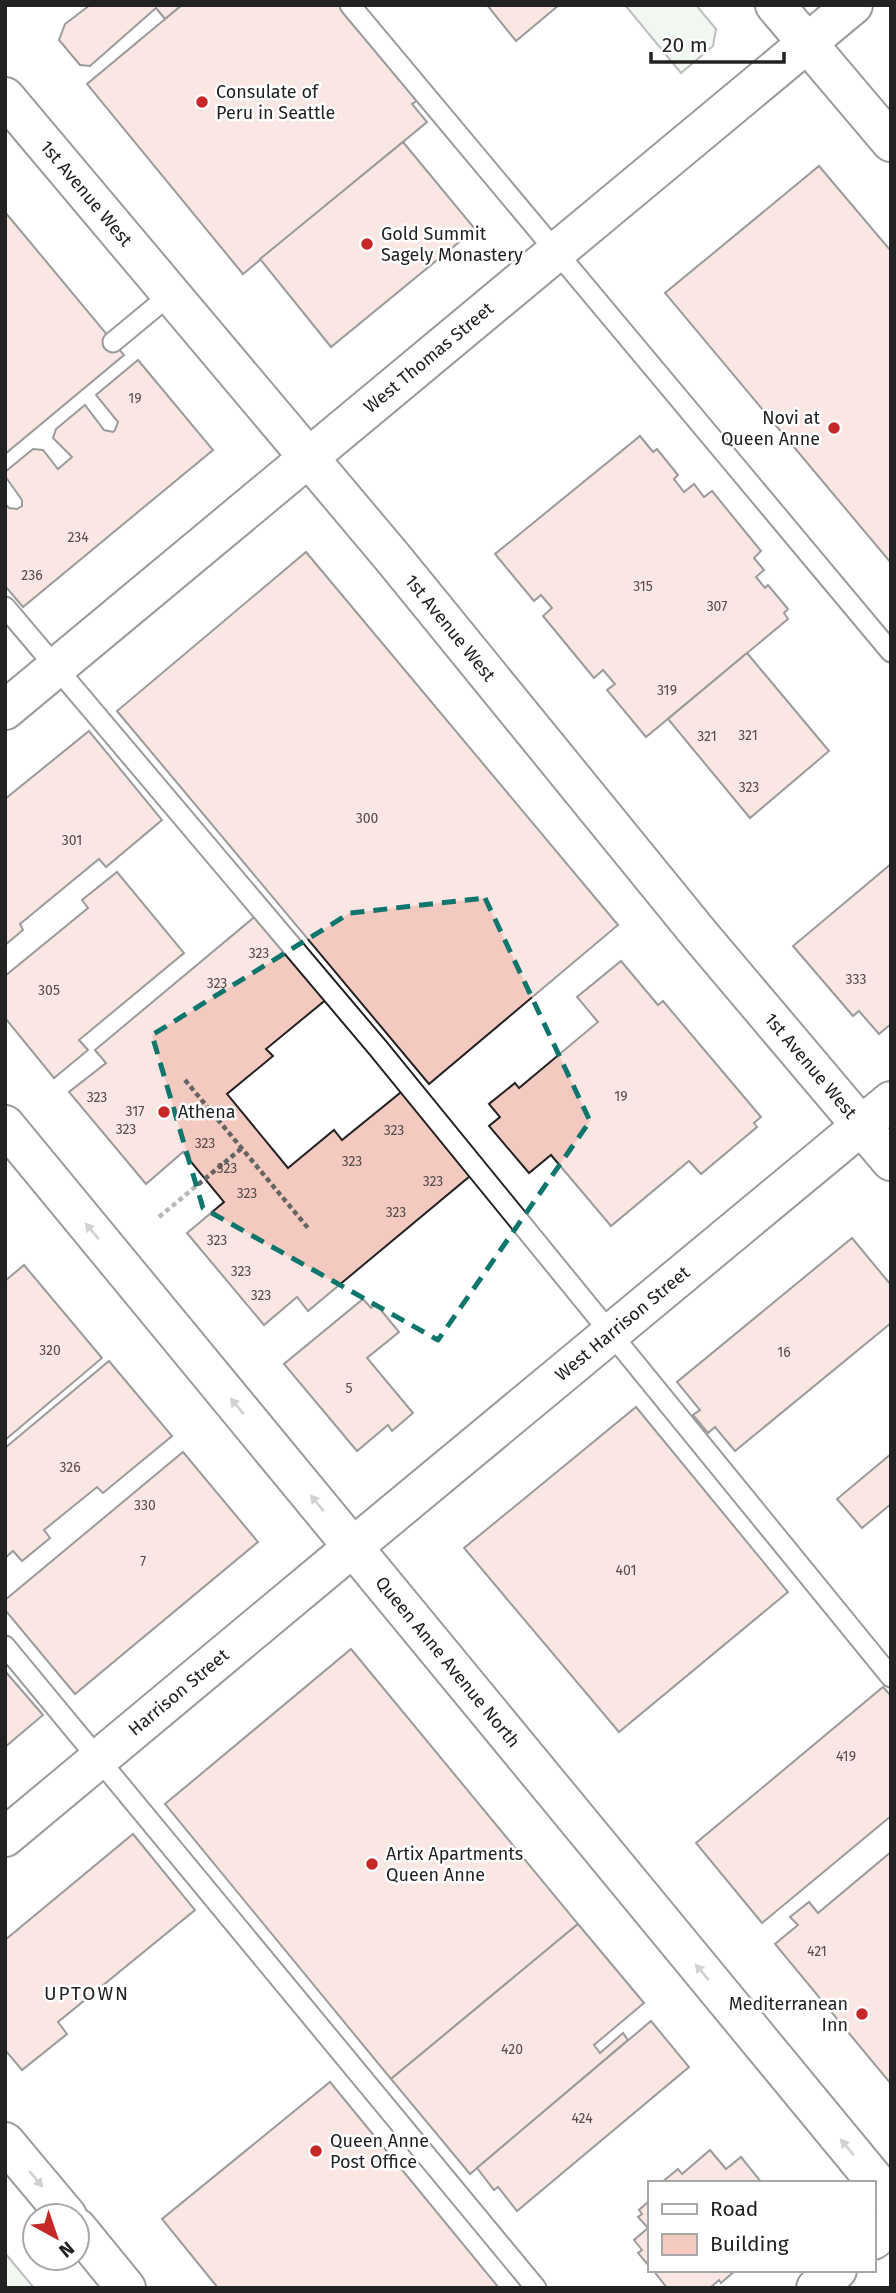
<svg xmlns="http://www.w3.org/2000/svg" width="896" height="2293" font-family="'Fira Sans',sans-serif">
  <style>
    .green { fill: #e0efe3; stroke: #6f6f6f; stroke-width: 2 }
    .building { fill: #f3c9c0; stroke: #222; stroke-width: 2 }
    .lines { fill: none; stroke-linecap: round; stroke-linejoin: round }
    .lane-casing { stroke: #222; stroke-width: 23 }
    .street-casing { stroke: #222; stroke-width: 42 }
    .secondary-casing { stroke: #222; stroke-width: 42 }
    .path { stroke: #646464; stroke-width: 4.5; stroke-dasharray: 5 3.5; stroke-linecap: butt }
    .lane { stroke: #fff; stroke-width: 19 }
    .street { stroke: #fff; stroke-width: 38 }
    .secondary { stroke: #fff; stroke-width: 38 }
    .oneway { fill: #9c9c9c }
    .marked { fill: none; stroke: #0f766e; stroke-width: 5; stroke-dasharray: 14 9; stroke-linejoin: round }
    .poi-dot { fill: #c62828; stroke: #fff; stroke-width: 2.5 }
    .labels { text-anchor: middle; dominant-baseline: central; stroke-width: 5; stroke-linejoin: round; paint-order: stroke }
    .number-label { font-size: 14px; fill: #564c4a }
    .poi-label { font-size: 18px; fill: #222; stroke: #fff; text-anchor: start }
    .street-label { font-size: 18px; fill: #222; stroke: #fff }
    .neighbourhood-label { font-size: 19px; letter-spacing: 2px; fill: #222; stroke: #fff }
  </style>
  <rect width="100%" height="100%" fill="#fff"/>
  <g class="green">
    <polygon points="625,5 696,5 716,29 713,46 681,73"/>
    <polygon points="5,2253 34,2288 5,2288"/>
  </g>
  <g class="building">
    <polygon points="90,5 182,5 165,19 156,8 90,66 80,65 59,40 65,24"/>
    <polygon points="182,5 341,5 418,100 412,104 427,122 243,274 87,84"/>
    <polygon points="487,5 559,5 516,41"/>
    <polygon points="403,142 475,229 331,347 260,259"/>
    <polygon points="819,166 891,251 891,563 665,293"/>
    <polygon points="5,212 124,355 5,454"/>
    <polygon points="138,360 213,450 23,607 5,586 5,504 9,508 17,509 22,506 22,500 5,476 5,472 33,449 43,450 58,469 72,457 53,438 56,429 85,405 104,430 113,432 115,430 118,422 96,395"/>
    <polygon points="640,436 653,452 657,449 678,475 674,479 684,492 694,484 704,497 712,491 761,551 754,558 764,570 756,577 765,588 768,585 788,609 784,613 788,619 646,737 607,690 615,684 603,670 594,678 543,616 552,608 541,595 534,601 495,554"/>
    <polygon points="306,552 618,925 429,1084 117,711"/>
    <polygon points="747,653 829,751 750,818 668,719"/>
    <polygon points="89,731 162,820 106,867 99,859 20,924 23,930 5,945 5,799"/>
    <polygon points="891,864 891,1024 879,1034 859,1011 853,1016 793,946"/>
    <polygon points="117,872 184,953 79,1040 88,1050 54,1078 5,1018 5,976 88,908 82,900"/>
    <polygon points="258,914 328,998 266,1049 273,1056 227,1094 288,1168 334,1130 342,1140 405,1089 444,1135 439,1139 470,1176 308,1311 297,1297 264,1325 187,1233 224,1202 183,1152 146,1184 69,1092 106,1063 95,1050"/>
    <polygon points="621,961 658,1005 663,1001 761,1117 754,1123 757,1127 701,1174 689,1161 611,1226 551,1155 529,1173 489,1126 500,1117 489,1104 515,1083 519,1088 598,1022 577,997"/>
    <polygon points="852,1238 891,1285 891,1323 735,1451 715,1427 708,1433 693,1415 700,1410 677,1382"/>
    <polygon points="24,1265 102,1358 5,1440 5,1281"/>
    <polygon points="363,1299 371,1308 376,1304 399,1332 367,1358 413,1413 392,1431 388,1425 357,1451 284,1364"/>
    <polygon points="109,1361 172,1436 103,1493 97,1487 44,1530 50,1538 22,1561 13,1551 5,1558 5,1448"/>
    <polygon points="636,1407 788,1592 619,1732 464,1548"/>
    <polygon points="183,1452 258,1542 75,1694 5,1610 5,1600"/>
    <polygon points="891,1454 891,1504 862,1528 837,1499"/>
    <polygon points="351,1649 578,1924 391,2079 165,1804"/>
    <polygon points="5,1671 43,1715 5,1747"/>
    <polygon points="883,1687 891,1696 891,1816 762,1923 696,1843"/>
    <polygon points="133,1834 195,1910 58,2022 67,2034 22,2070 5,2050 5,1940"/>
    <polygon points="891,1852 891,2084 775,1944 798,1925 790,1917 809,1902 818,1913"/>
    <polygon points="578,1924 644,2003 594,2045 600,2053 623,2033 628,2040 470,2174 391,2079"/>
    <polygon points="651,2021 689,2067 517,2211 498,2187 494,2190 477,2168"/>
    <polygon points="330,2082 499,2288 218,2288 162,2219"/>
    <polygon points="710,2150 726,2169 741,2157 762,2183 661,2183 678,2169 682,2174"/>
    <polygon points="649,2201 649,2266 638,2253 642,2250 634,2240 648,2228 638,2217 642,2214 639,2210"/>
    <polygon points="653,2270 736,2270 721,2283 719,2280 710,2288 667,2288"/>
  </g>
  <g class="lines">
    <g class="lane-casing">
      <g id="lane">
        <polyline points="350,5 891,652"/>
        <polyline points="113,342 171,294"/>
        <polyline points="5,607 378,1048 891,1677"/>
        <polyline points="5,1646 536,2288"/>
      </g>
    </g>
    <g class="street-casing">
      <g id="street">
        <polyline points="775,5 891,142"/>
        <path id="s1" d="M5 97 393 558 700 935 891 1161"/>
        <path id="s2" d="M5 710 853 5"/>
        <path id="s3" d="M353 1547 891 1101"/>
        <polyline points="873,2240 891,2226"/>
        <polyline points="816,2288 837,2270"/>
      </g>
    </g>
    <g class="secondary-casing">
      <g id="secondary">
        <path id="s4" d="M5 1125 891 2200"/>
        <path id="s5" d="M5 1837 353 1547"/>
        <polyline points="5,2142 67,2216"/>
        <polyline points="77,2228 126,2288"/>
      </g>
    </g>
    <g class="path">
      <polyline points="185,1080 308,1228"/>
      <polyline points="159,1217 242,1148"/>
    </g>
    <use href="#lane" class="lane"/>
    <use href="#street" class="street"/>
    <use href="#secondary" class="secondary"/>
  </g>
  <defs><path id="oneway-solid" d="M-6-.8H1V-3.2L6.5 0L1 3.2V.8H-6Z" transform="scale(1.75)"/></defs>
  <g class="oneway">
    <use href="#oneway-solid" transform="translate(92 1231) rotate(-130)"/>
    <use href="#oneway-solid" transform="translate(237 1406) rotate(-130)"/>
    <use href="#oneway-solid" transform="translate(317 1503) rotate(-129)"/>
    <use href="#oneway-solid" transform="translate(702 1972) rotate(-130)"/>
    <use href="#oneway-solid" transform="translate(847 2147) rotate(-130)"/>
    <use href="#oneway-solid" transform="translate(36 2179) rotate(50)"/>
  </g>
  <path d="M0 0H896V2293H0ZM485 898 590 1121 438 1340 203 1208 152 1035 350 913Z" fill="#fff" fill-opacity=".55" fill-rule="evenodd"/>
  <path class="marked" d="M485 898 590 1121 438 1340 203 1208 152 1035 350 913Z"/>
  <g class="poi-dot">
    <circle cx="202" cy="102" r="7"/>
    <circle cx="367" cy="244" r="7"/>
    <circle cx="834" cy="428" r="7"/>
    <circle cx="164" cy="1112" r="7"/>
    <circle cx="372" cy="1864" r="7"/>
    <circle cx="862" cy="2014" r="7"/>
    <circle cx="316" cy="2151" r="7"/>
  </g>
  <g class="labels">
    <g class="number-label">
      <text x="135" y="398">19</text>
      <text x="78" y="537">234</text>
      <text x="32" y="575">236</text>
      <text x="643" y="586">315</text>
      <text x="717" y="606">307</text>
      <text x="667" y="690">319</text>
      <text x="748" y="735">321</text>
      <text x="707" y="736">321</text>
      <text x="749" y="787">323</text>
      <text x="367" y="818">300</text>
      <text x="72" y="840">301</text>
      <text x="259" y="953">323</text>
      <text x="856" y="979">333</text>
      <text x="217" y="983">323</text>
      <text x="49" y="990">305</text>
      <text x="621" y="1096">19</text>
      <text x="97" y="1097">323</text>
      <text x="135" y="1111">317</text>
      <text x="126" y="1129">323</text>
      <text x="394" y="1130">323</text>
      <text x="205" y="1143">323</text>
      <text x="352" y="1161">323</text>
      <text x="227" y="1168">323</text>
      <text x="433" y="1181">323</text>
      <text x="247" y="1193">323</text>
      <text x="396" y="1212">323</text>
      <text x="217" y="1240">323</text>
      <text x="241" y="1271">323</text>
      <text x="261" y="1295">323</text>
      <text x="50" y="1350">320</text>
      <text x="784" y="1352">16</text>
      <text x="349" y="1388">5</text>
      <text x="70" y="1467">326</text>
      <text x="145" y="1505">330</text>
      <text x="143" y="1561">7</text>
      <text x="626" y="1570">401</text>
      <text x="846" y="1756">419</text>
      <text x="817" y="1951">421</text>
      <text x="512" y="2049">420</text>
      <text x="582" y="2118">424</text>
    </g>
    <g class="poi-label">
      <text x="216" y="92">Consulate of<tspan x="216" dy="21">Peru in Seattle</tspan></text>
      <text x="381" y="234">Gold Summit<tspan x="381" dy="21">Sagely Monastery</tspan></text>
      <text x="820" y="418" text-anchor="end">Novi at<tspan x="820" dy="21">Queen Anne</tspan></text>
      <text x="178" y="1112">Athena</text>
      <text x="386" y="1854">Artix Apartments<tspan x="386" dy="21">Queen Anne</tspan></text>
      <text x="848" y="2004" text-anchor="end">Mediterranean<tspan x="848" dy="21">Inn</tspan></text>
      <text x="330" y="2141">Queen Anne<tspan x="330" dy="21">Post Office</tspan></text>
    </g>
    <g class="street-label">
      <text stroke="none"><textPath href="#s1" startOffset="126">1st Avenue West</textPath></text>
      <text stroke="none"><textPath href="#s2" startOffset="551">West Thomas Street</textPath></text>
      <text stroke="none"><textPath href="#s1" startOffset="693">1st Avenue West</textPath></text>
      <text stroke="none"><textPath href="#s1" startOffset="1260">1st Avenue West</textPath></text>
      <text stroke="none"><textPath href="#s3" startOffset="350">West Harrison Street</textPath></text>
      <text stroke="none"><textPath href="#s4" startOffset="696">Queen Anne Avenue North</textPath></text>
      <text stroke="none"><textPath href="#s5" startOffset="226">Harrison Street</textPath></text>
    </g>
    <g class="neighbourhood-label">
      <text x="87" y="1993">UPTOWN</text>
    </g>
  </g>
  <rect width="896" height="2293" fill="none" stroke="#222222" stroke-width="14"/>
  <rect x="648" y="2181" width="228" height="91" fill="#ffffff" stroke="#a7a7a7" stroke-width="2"/>
  <rect x="662" y="2204" width="35" height="10" fill="#ffffff" stroke="#a7a7a7" stroke-width="2"/>
  <text x="710" y="2216" font-size="21" fill="#222222">Road</text>
  <rect x="662" y="2234" width="35" height="21" fill="#f3c9c0" stroke="#a7a7a7" stroke-width="2"/>
  <text x="710" y="2251" font-size="21" fill="#222222">Building</text>
  <g transform="translate(56 2237) rotate(140)"><circle r="33" fill="#ffffff" stroke="#a7a7a7" stroke-width="2"/>
  <path d="M0-5L12 26L0 18L-12 26Z" fill="#c62828"/>
  <text y="-10" font-size="19" font-weight="bold" text-anchor="middle" fill="#222222">N</text>
  </g>
  <path d="M651 52v10h133v-10" fill="none" stroke="#222222" stroke-width="3.5"/>
  <text x="662" y="52" font-size="21" fill="#222222" stroke="#ffffff" stroke-width="5" paint-order="stroke">20 m</text>
</svg>
